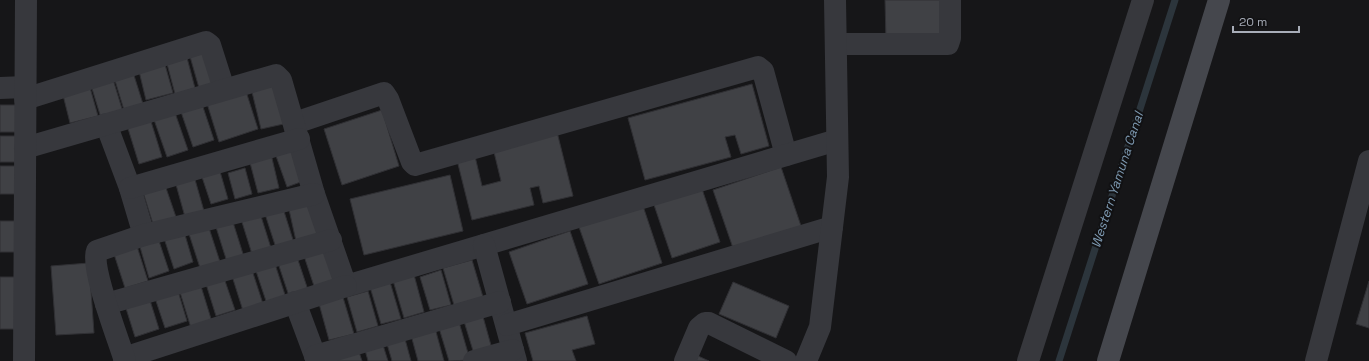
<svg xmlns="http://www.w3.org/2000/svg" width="1369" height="361" font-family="'Space Grotesk',sans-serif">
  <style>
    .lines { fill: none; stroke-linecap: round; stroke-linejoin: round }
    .stream { stroke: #2c353c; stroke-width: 7 }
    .building { fill: #404145; stroke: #303034 }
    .street { stroke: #37383d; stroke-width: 22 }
    .secondary { stroke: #45474d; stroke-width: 22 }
    .labels { text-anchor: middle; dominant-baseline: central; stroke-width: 4; stroke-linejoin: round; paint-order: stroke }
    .water-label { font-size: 13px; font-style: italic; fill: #7f9bb3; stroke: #111113 }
  </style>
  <rect width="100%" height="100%" fill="#161618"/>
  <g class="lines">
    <polyline class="stream" points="1059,361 1175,0"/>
  </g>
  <g class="building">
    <polygon points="885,0 945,0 946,39 886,41"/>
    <polygon points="209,47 219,82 199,88 189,53"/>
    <polygon points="186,54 195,88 175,94 166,60"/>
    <polygon points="164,61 173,93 146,100 138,67"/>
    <polygon points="132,69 143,104 124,110 113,74"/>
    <polygon points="112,76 123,112 101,118 90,82"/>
    <polygon points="277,77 288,123 261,129 250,84"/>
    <polygon points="89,84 98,116 70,123 62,91"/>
    <polygon points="752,84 769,146 741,154 735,135 725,137 731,157 645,180 628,118"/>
    <polygon points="244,85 258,129 219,142 205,97"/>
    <polygon points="200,98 214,140 193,147 179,106"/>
    <rect x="0" y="105" width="19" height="27"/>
    <polygon points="173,107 188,150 167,157 152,114"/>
    <polygon points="382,110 399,166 342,185 324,129"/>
    <polygon points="149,115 162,157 139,164 126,122"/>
    <polygon points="557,132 573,196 543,203 539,186 530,188 534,205 472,220 456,156 474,152 482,186 501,181 493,148"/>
    <rect x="0" y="136" width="18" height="26"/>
    <polygon points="296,149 306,180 287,187 276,156"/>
    <polygon points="271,154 279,188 258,193 249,159"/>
    <polygon points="0,166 20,166 19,194 0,194"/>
    <polygon points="781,167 801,226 733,248 713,190"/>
    <polygon points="219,168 228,199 211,204 201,174"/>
    <polygon points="245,168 252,194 235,199 228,173"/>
    <polygon points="450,175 463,231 364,255 350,199"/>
    <polygon points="194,176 204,211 185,217 175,181"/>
    <polygon points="165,185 176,217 153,224 143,192"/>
    <polygon points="701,186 720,242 672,258 653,202"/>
    <polygon points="306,202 319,234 296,241 288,205"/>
    <polygon points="282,205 294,243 276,248 264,211"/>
    <polygon points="643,206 662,263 599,284 579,227"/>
    <polygon points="260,213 271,248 252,254 241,219"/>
    <polygon points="232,219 244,257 227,262 215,224"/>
    <polygon points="0,221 20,221 19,252 0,252"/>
    <polygon points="183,228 193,262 174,269 163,235"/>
    <polygon points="209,228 222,268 202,274 189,234"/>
    <polygon points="570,231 588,284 527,304 509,252"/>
    <polygon points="157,235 169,271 149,278 138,240"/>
    <polygon points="136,243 148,281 125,288 113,251"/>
    <polygon points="324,247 334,280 314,286 303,253"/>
    <polygon points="297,257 310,296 291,302 278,263"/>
    <polygon points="472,260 483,297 454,305 443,268"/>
    <polygon points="89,263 94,333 56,335 51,266"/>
    <polygon points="275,264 287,301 268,307 256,271"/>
    <polygon points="252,270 265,310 245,317 232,276"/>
    <polygon points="441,270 451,305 430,310 420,277"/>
    <polygon points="413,271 424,312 404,318 392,277"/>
    <rect x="0" y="277" width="19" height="52"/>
    <polygon points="224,278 235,310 216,316 206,284"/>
    <polygon points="1369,281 1369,328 1356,324"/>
    <polygon points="390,282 401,319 381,324 370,287"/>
    <polygon points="733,282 789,306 776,338 719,314"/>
    <polygon points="200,283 212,322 191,328 179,289"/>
    <polygon points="178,291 187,321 165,328 155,298"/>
    <polygon points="368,291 378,326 357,332 347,297"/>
    <polygon points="148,294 159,329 135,337 124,302"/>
    <polygon points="342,294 354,334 329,340 318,300"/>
    <polygon points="482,313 492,349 474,354 463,318"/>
    <polygon points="587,316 595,344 572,350 576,361 533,361 525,333"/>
    <polygon points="459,322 470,360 449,361 439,328"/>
    <polygon points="435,328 444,361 418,361 411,335"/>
    <polygon points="405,339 411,361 392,361 387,344"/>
    <polygon points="383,345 388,361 368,361 365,350"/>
    <polygon points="358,349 362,361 337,361 336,355"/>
    <polygon points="696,355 709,361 693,361"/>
  </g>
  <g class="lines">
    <g class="street">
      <polyline points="836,44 948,44 950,38 950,0"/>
      <polyline points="0,88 25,87"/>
      <polyline points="25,99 206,42 210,45 224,89"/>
      <polyline points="295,123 384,93 388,99 412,162 415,165 758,67 763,71 786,155"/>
      <polyline points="106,124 130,188 144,235"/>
      <polyline points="25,148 276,75 281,80 314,194 346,286 837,140"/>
      <polyline points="130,188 299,139"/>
      <polyline points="484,245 516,361"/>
      <polyline points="295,302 317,361"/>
      <polyline points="106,304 331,240"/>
      <polyline points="507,325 832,227"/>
      <polyline points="315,356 500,302"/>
      <polyline points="124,358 346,286"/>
      <polyline points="24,361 26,0"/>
      <path d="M125 361C119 341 90 267 97 251L144 235 314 194"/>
      <polyline points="474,361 513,350"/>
      <polyline points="685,361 699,328 705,323 709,323 786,361"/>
      <polyline points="806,361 820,327 838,177 835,0"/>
      <polyline points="1028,361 1143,0"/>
      <polyline points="1316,361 1369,161"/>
    </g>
    <polyline class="secondary" points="1108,361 1219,0"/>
  </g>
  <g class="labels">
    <g class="water-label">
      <text transform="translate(1117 180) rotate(-72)">Western Yamuna Canal</text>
    </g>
  </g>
  <path d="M1233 26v6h66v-6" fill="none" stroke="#a8adb8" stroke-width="2"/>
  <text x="1239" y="26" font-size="12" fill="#a8adb8" stroke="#111113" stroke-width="3" paint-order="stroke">20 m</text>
</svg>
